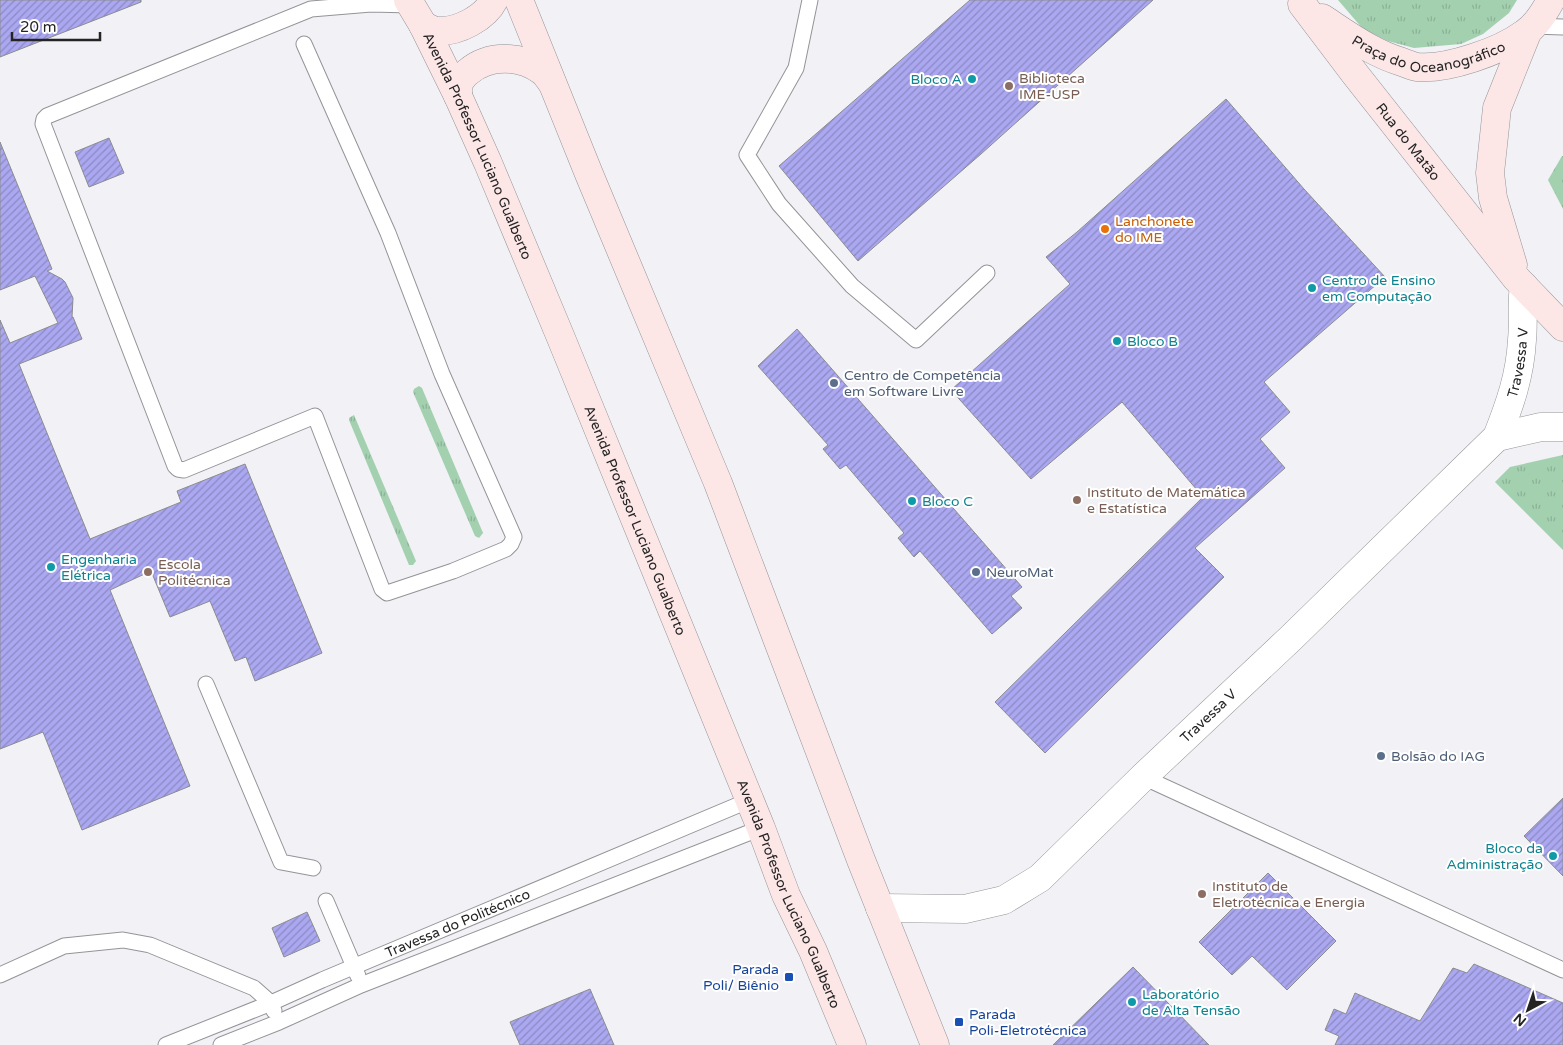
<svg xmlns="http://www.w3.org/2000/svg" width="1563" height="1045" font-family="'Varela Round',sans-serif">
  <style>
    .grass { fill: url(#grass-tufts) }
    .building { fill: url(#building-hatch); stroke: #8b8b8f }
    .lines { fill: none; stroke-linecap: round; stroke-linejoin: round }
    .lane-casing { stroke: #949498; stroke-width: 17 }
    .street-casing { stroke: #949498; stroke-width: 29 }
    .secondary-casing { stroke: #949498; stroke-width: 29 }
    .lane { stroke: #fff; stroke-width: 15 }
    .street { stroke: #fff; stroke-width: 28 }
    .secondary { stroke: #fce6e6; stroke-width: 28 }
    .culture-dot { fill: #0f9aa8; stroke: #fff; stroke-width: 2 }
    .education-dot { fill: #8d6e63; stroke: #fff; stroke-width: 2 }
    .food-dot { fill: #e8710a; stroke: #fff; stroke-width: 2 }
    .service-dot { fill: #5c6f8a; stroke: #fff; stroke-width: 2 }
    .transit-dot { fill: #1a4fb4; stroke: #fff; stroke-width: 2 }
    .labels { text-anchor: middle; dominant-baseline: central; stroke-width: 4; stroke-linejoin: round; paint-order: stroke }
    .street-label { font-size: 14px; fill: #242425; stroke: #fff }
    .education-label { font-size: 14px; fill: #785e54; stroke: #fff; text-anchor: start }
    .culture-label { font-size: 14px; fill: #0d838f; stroke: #fff; text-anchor: start }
    .food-label { font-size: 14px; fill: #c56008; stroke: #fff; text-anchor: start }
    .service-label { font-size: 14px; fill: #4e5e75; stroke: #fff; text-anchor: start }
    .transit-label { font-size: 14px; fill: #164399; stroke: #fff; text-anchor: end }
  </style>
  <defs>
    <pattern id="grass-tufts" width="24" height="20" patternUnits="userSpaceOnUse" patternTransform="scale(1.25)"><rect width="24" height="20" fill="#a3d0af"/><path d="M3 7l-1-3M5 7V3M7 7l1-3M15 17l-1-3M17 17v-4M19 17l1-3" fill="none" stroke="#8cb296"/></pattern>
    <pattern id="building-hatch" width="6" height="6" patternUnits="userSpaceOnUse" patternTransform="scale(1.25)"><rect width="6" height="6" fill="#aba8f1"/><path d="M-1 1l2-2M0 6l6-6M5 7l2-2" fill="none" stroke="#8b89c3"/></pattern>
  </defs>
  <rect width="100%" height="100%" fill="#f1f1f6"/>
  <g class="grass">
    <polygon points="1338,0 1517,0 1509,13 1483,34 1461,44 1414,48 1388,41 1363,29"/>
    <polygon points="1562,156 1563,156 1563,209 1548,180"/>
    <polygon points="419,386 422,388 483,533 479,538 475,536 413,392 414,389"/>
    <polygon points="354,415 416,561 413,565 409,565 349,420 349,418"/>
    <polygon points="1563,455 1563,550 1495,482 1510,467"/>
  </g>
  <g class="building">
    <polygon points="0,0 141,0 141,2 0,57"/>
    <polygon points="970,0 1153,0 981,154 858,261 779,166"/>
    <polygon points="1226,99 1304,189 1385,277 1264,382 1290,412 1260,439 1285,468 1195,548 1224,577 1045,753 995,702 1203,497 1122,402 1031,479 951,390 1070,284 1046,257 1077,232"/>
    <polygon points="109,138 124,173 89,187 75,152"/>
    <polygon points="0,142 52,269 47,271 62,279 65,282 73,298 72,317 73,317 82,339 19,364 90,539 181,502 177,491 245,464 322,653 255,681 246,657 235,661 210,601 170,617 151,571 110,590 190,786 82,830 43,732 0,749 0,320 10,343 58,323 35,276 0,290"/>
    <polygon points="797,329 1022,587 1011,596 1022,608 992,634 920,551 914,557 898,538 904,533 846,465 840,469 823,449 828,445 758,366"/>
    <polygon points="1563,798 1563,876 1524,836"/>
    <polygon points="1268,873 1336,941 1287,990 1252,956 1232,975 1199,942"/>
    <polygon points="307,912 320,941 284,957 272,928"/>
    <polygon points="1474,964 1563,1003 1563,1045 1335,1045 1339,1036 1325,1030 1334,1009 1346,1014 1355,993 1420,1021 1453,968 1467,973"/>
    <polygon points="1133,967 1209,1045 1053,1045"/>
    <polygon points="590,989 614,1045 520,1045 510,1022"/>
  </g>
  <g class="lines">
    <g class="lane-casing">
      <g id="lane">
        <polyline points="810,0 796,68 747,155 779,204 852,286 916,340 987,273"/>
        <polyline points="1532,26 1563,27"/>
        <polyline points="304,44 388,233 442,374 514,537 511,544 506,549 453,571 387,593 382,589 315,416 184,470 178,469 175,466 43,124 44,119 47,116 311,9 371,4 411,5"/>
        <polyline points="206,684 281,862 313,868"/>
        <polyline points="1143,777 1563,970"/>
        <polyline points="326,901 358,976"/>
        <polyline points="0,975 64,946 123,940 150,945 254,988 271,1003 274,1011"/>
        <path id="s1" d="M166 1045 271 1003 322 980 750 800"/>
        <polyline points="221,1045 279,1022 361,985 761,828"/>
      </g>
    </g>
    <g class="street-casing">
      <g id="street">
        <polyline points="1497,437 1541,427 1563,427"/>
        <path id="s2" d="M880 908 965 909 1004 900 1040 878 1143 777 1291 638 1497 437C1510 404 1520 376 1522 340 1524 322 1521 306 1524 286"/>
      </g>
    </g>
    <g class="secondary-casing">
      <g id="secondary">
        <path id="s3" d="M408 0 423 25 458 96 488 163 561 338 761 828 786 895 813 951 852 1045"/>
        <polyline points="519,0 589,174 718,483 861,860 935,1045"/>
        <path id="s4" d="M1302 4 1355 74 1516 278 1563 327"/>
        <path id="s5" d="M1322 18C1348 35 1372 53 1402 62 1407 64 1412 66 1417 67 1447 70 1501 51 1525 33 1536 26 1545 11 1551 0"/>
        <path d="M423 25C427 27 433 31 438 31 458 32 485 18 494 0"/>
        <path d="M458 96V83C461 80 464 75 468 72 489 54 520 55 542 71 546 74 549 79 552 83"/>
        <polyline points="1513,265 1493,198 1490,173 1497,108 1527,33"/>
      </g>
    </g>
    <use href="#lane" class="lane"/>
    <use href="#street" class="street"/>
    <use href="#secondary" class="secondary"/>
  </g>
  <g class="culture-dot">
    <circle cx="972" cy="79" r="5"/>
    <circle cx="1312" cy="288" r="5"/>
    <circle cx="1117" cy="341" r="5"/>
    <circle cx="912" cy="501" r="5"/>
    <circle cx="51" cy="567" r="5"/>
    <circle cx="1553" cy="856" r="5"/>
    <circle cx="1132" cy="1002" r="5"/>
  </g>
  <g class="education-dot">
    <circle cx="1009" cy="86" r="5"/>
    <circle cx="1077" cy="500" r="5"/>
    <circle cx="148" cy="572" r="5"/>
    <circle cx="1202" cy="894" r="5"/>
  </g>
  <circle class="food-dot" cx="1105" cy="229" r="5"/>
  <g class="service-dot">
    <circle cx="834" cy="383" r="5"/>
    <circle cx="976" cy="572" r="5"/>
    <circle cx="1381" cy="756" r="5"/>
  </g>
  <g class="transit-dot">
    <rect x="784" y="972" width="10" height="10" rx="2.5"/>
    <rect x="954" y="1017" width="10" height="10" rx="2.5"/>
  </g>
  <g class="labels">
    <g class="street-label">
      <text stroke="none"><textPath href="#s5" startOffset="118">Praça do Oceanográfico</textPath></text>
      <text stroke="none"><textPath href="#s4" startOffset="174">Rua do Matão</textPath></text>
      <text stroke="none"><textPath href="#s3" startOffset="162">Avenida Professor Luciano Gualberto</textPath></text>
      <text stroke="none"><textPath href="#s2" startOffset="880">Travessa V</textPath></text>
      <text stroke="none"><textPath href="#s3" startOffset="568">Avenida Professor Luciano Gualberto</textPath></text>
      <text stroke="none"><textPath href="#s2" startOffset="401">Travessa V</textPath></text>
      <text stroke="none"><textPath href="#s3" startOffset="972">Avenida Professor Luciano Gualberto</textPath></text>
      <text stroke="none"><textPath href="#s1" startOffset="316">Travessa do Politécnico</textPath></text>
    </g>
    <g class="education-label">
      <text x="1019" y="78">Biblioteca<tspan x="1019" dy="16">IME-USP</tspan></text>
      <text x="1087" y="492">Instituto de Matemática<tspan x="1087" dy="16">e Estatística</tspan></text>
      <text x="158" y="564">Escola<tspan x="158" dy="16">Politécnica</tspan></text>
      <text x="1212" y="886">Instituto de<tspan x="1212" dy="16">Eletrotécnica e Energia</tspan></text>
    </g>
    <g class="culture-label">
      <text x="962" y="79" text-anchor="end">Bloco A</text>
      <text x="1322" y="280">Centro de Ensino<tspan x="1322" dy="16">em Computação</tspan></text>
      <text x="1127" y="341">Bloco B</text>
      <text x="922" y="501">Bloco C</text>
      <text x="61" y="559">Engenharia<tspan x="61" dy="16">Elétrica</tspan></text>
      <text x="1543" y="848" text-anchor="end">Bloco da<tspan x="1543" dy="16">Administração</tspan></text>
      <text x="1142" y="994">Laboratório<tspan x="1142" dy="16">de Alta Tensão</tspan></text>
    </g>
    <g class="food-label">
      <text x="1115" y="221">Lanchonete<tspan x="1115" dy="16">do IME</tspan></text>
    </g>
    <g class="service-label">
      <text x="844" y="375">Centro de Competência<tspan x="844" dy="16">em Software Livre</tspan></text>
      <text x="986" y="572">NeuroMat</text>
      <text x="1391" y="756">Bolsão do IAG</text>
    </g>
    <g class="transit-label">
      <text x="779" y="969">Parada<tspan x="779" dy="16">Poli/ Biênio</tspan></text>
      <text x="969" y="1014" text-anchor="start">Parada<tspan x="969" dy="16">Poli-Eletrotécnica</tspan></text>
    </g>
  </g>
  <g transform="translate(1528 1010) rotate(220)" stroke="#ffffff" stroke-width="4" paint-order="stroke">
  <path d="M0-4L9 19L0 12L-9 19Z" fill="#242425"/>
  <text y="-8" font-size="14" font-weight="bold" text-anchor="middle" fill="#242425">N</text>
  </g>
  <path d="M12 32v8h88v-8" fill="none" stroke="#242425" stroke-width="2.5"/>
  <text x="20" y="32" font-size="15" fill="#242425" stroke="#ffffff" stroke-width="4" paint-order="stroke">20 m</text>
</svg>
